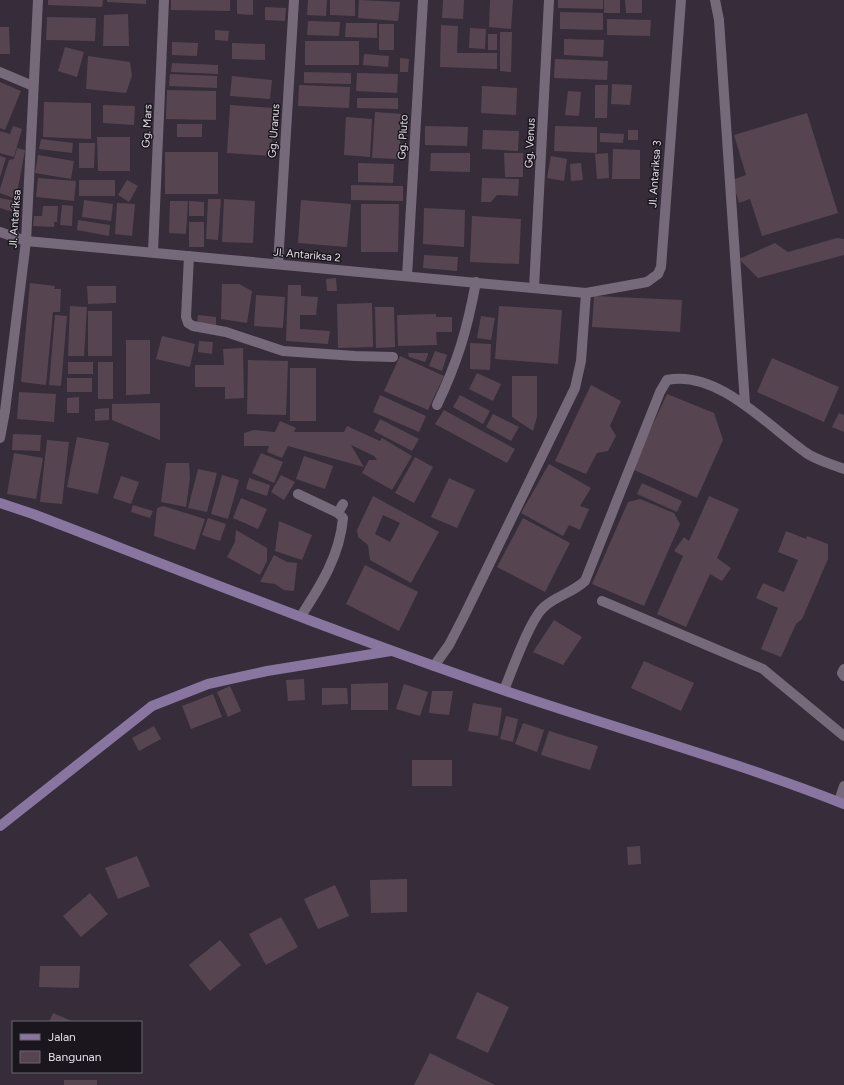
<svg xmlns="http://www.w3.org/2000/svg" width="844" height="1085" font-family="Figtree,sans-serif">
  <style>
    .building { fill: #564550; fill-rule: evenodd }
    .lines { fill: none; stroke-linecap: round; stroke-linejoin: round }
    .lane { stroke: #766979; stroke-width: 10 }
    .street { stroke: #766979; stroke-width: 10 }
    .secondary { stroke: #8976a0; stroke-width: 10 }
    .labels { text-anchor: middle; dominant-baseline: central; stroke-width: 3; stroke-linejoin: round; paint-order: stroke }
    .street-label { font-size: 11px; fill: #e4dde7; stroke: #1b161d }
  </style>
  <rect width="100%" height="100%" fill="#372c3a"/>
  <g class="building">
    <polygon points="48,0 103,0 102,7 48,5"/>
    <polygon points="107,0 146,0 146,4 107,2"/>
    <polygon points="171,0 230,0 230,11 171,10"/>
    <polygon points="237,0 253,0 253,15 237,14"/>
    <polygon points="308,0 327,0 326,16 307,15"/>
    <polygon points="330,0 355,0 355,16 330,15"/>
    <polygon points="359,0 400,2 398,21 358,18"/>
    <polygon points="443,0 464,0 463,19 442,18"/>
    <polygon points="490,0 513,0 511,29 489,27"/>
    <polygon points="558,0 603,0 603,9 558,8"/>
    <rect x="604" y="0" width="16" height="13"/>
    <polygon points="625,0 642,0 642,13 626,13"/>
    <polygon points="265,7 286,8 285,21 265,20"/>
    <polygon points="560,12 603,13 603,30 560,29"/>
    <polygon points="128,14 129,46 103,46 104,15"/>
    <polygon points="47,17 96,18 95,41 46,40"/>
    <polygon points="607,19 651,20 650,36 607,35"/>
    <polygon points="308,21 340,22 339,36 307,35"/>
    <polygon points="346,23 377,23 377,38 345,37"/>
    <rect x="379" y="24" width="15" height="26"/>
    <polygon points="441,25 458,26 457,53 497,53 497,69 440,67"/>
    <polygon points="0,27 9,27 10,54 0,54"/>
    <polygon points="470,28 486,29 485,49 469,48"/>
    <polygon points="215,30 229,31 228,41 215,40"/>
    <polygon points="500,32 512,32 511,72 500,71"/>
    <rect x="488" y="34" width="9" height="16"/>
    <polygon points="564,39 604,40 603,57 564,55"/>
    <rect x="305" y="41" width="54" height="24"/>
    <polygon points="172,42 198,43 197,56 172,55"/>
    <polygon points="232,43 265,44 265,60 232,59"/>
    <polygon points="65,47 84,52 77,77 58,71"/>
    <polygon points="364,54 389,56 388,67 363,65"/>
    <polygon points="88,56 130,62 132,76 126,93 86,89"/>
    <polygon points="400,58 409,59 408,72 400,72"/>
    <polygon points="555,59 608,61 607,80 554,78"/>
    <polygon points="172,63 218,65 218,74 171,72"/>
    <polygon points="304,72 351,73 351,84 304,83"/>
    <polygon points="357,73 398,74 397,93 356,91"/>
    <polygon points="170,74 217,76 217,88 169,86"/>
    <polygon points="232,76 272,80 270,99 230,96"/>
    <polygon points="0,82 21,91 5,130 0,128"/>
    <polygon points="612,84 632,85 630,105 611,104"/>
    <polygon points="299,85 350,87 349,108 298,106"/>
    <polygon points="595,85 608,85 607,118 595,118"/>
    <polygon points="482,86 517,88 516,115 481,113"/>
    <polygon points="167,90 216,91 216,120 166,119"/>
    <polygon points="568,91 581,92 579,116 565,115"/>
    <polygon points="357,98 398,98 398,109 357,108"/>
    <polygon points="44,102 91,103 91,139 43,137"/>
    <polygon points="103,105 135,106 134,125 103,123"/>
    <polygon points="230,105 274,108 271,156 227,153"/>
    <polygon points="375,112 402,114 399,159 372,158"/>
    <polygon points="807,113 838,213 762,236 750,199 739,203 732,180 746,175 734,135"/>
    <polygon points="346,117 372,119 370,157 344,155"/>
    <rect x="177" y="124" width="25" height="13"/>
    <polygon points="13,126 22,129 14,157 0,153 0,131 10,134"/>
    <polygon points="425,126 468,127 467,146 425,145"/>
    <polygon points="555,126 597,127 597,153 554,151"/>
    <polygon points="483,130 519,131 518,151 482,149"/>
    <rect x="628" y="130" width="10" height="10"/>
    <polygon points="600,133 624,134 623,143 600,142"/>
    <polygon points="97,137 130,137 130,171 98,171"/>
    <polygon points="41,139 73,143 72,153 39,149"/>
    <polygon points="79,143 95,143 94,168 79,168"/>
    <polygon points="17,148 25,150 16,199 0,193 0,189 9,160 14,159"/>
    <polygon points="613,149 640,150 640,179 612,179"/>
    <rect x="165" y="152" width="53" height="42"/>
    <polygon points="431,153 470,153 470,172 430,171"/>
    <polygon points="504,153 523,153 523,177 505,177"/>
    <polygon points="608,153 609,178 597,179 595,154"/>
    <polygon points="38,155 74,161 71,179 35,173"/>
    <polygon points="0,156 6,158 0,177"/>
    <polygon points="551,156 567,159 564,181 547,178"/>
    <polygon points="358,163 394,164 393,183 358,182"/>
    <polygon points="581,163 583,180 571,181 570,164"/>
    <polygon points="38,178 76,181 74,201 36,197"/>
    <polygon points="482,178 519,179 518,196 497,195 491,202 481,202"/>
    <rect x="79" y="180" width="36" height="16"/>
    <polygon points="127,180 138,186 129,202 118,195"/>
    <polygon points="351,185 403,186 403,201 351,200"/>
    <polygon points="0,198 19,202 16,213 0,208"/>
    <polygon points="208,199 221,199 218,240 206,239"/>
    <polygon points="224,199 255,201 253,243 222,242"/>
    <polygon points="84,200 113,204 111,221 82,217"/>
    <polygon points="301,200 351,204 347,247 298,243"/>
    <polygon points="170,201 188,201 186,234 169,233"/>
    <polygon points="189,201 204,202 204,216 189,216"/>
    <polygon points="117,203 135,204 132,236 115,234"/>
    <polygon points="361,204 399,204 398,252 361,252"/>
    <polygon points="62,205 73,206 72,226 60,225"/>
    <polygon points="43,206 58,206 57,222 54,222 54,227 33,226 34,216 42,216"/>
    <polygon points="424,208 465,210 464,247 423,244"/>
    <polygon points="472,216 521,219 519,264 470,262"/>
    <polygon points="78,220 110,225 109,236 77,230"/>
    <rect x="189" y="222" width="15" height="25"/>
    <polygon points="837,238 844,239 844,255 758,278 739,259 775,243 788,252"/>
    <polygon points="424,255 458,257 457,271 423,268"/>
    <polygon points="336,278 337,291 327,291 326,279"/>
    <polygon points="30,283 55,286 54,289 61,289 60,312 53,312 46,385 21,382"/>
    <polygon points="222,284 239,284 252,291 247,323 221,319"/>
    <polygon points="288,285 301,285 301,296 318,297 316,315 300,315 300,329 330,331 328,344 286,341"/>
    <polygon points="87,286 116,286 116,303 88,304"/>
    <polygon points="256,295 285,297 283,328 254,326"/>
    <polygon points="594,296 682,300 680,332 592,327"/>
    <polygon points="372,303 373,347 338,348 337,304"/>
    <polygon points="70,306 87,307 84,356 68,356"/>
    <polygon points="499,306 562,310 558,364 495,359"/>
    <polygon points="375,307 394,307 395,347 376,348"/>
    <rect x="88" y="311" width="24" height="45"/>
    <polygon points="436,314 436,317 452,317 452,332 436,332 437,345 398,346 397,315"/>
    <polygon points="55,315 67,316 61,386 49,385"/>
    <polygon points="198,315 216,317 216,325 197,324"/>
    <polygon points="481,316 495,318 491,340 477,338"/>
    <polygon points="162,336 195,344 190,367 156,359"/>
    <polygon points="126,340 150,340 150,394 126,395"/>
    <polygon points="199,341 213,342 212,354 198,352"/>
    <polygon points="470,343 491,344 490,370 470,369"/>
    <polygon points="243,348 244,398 225,399 225,387 195,387 195,365 224,365 223,349"/>
    <polygon points="435,351 447,355 442,371 429,366"/>
    <polygon points="408,353 428,353 428,355 425,362 409,357"/>
    <polygon points="400,356 444,376 428,410 384,391"/>
    <polygon points="772,358 839,387 824,422 757,392"/>
    <polygon points="248,360 288,361 286,415 247,414"/>
    <rect x="68" y="362" width="25" height="12"/>
    <rect x="98" y="362" width="15" height="37"/>
    <rect x="290" y="368" width="26" height="53"/>
    <polygon points="477,373 501,384 493,401 469,389"/>
    <polygon points="512,376 537,376 537,417 533,431 512,417"/>
    <rect x="67" y="378" width="25" height="14"/>
    <polygon points="591,385 621,401 610,426 616,436 608,451 597,453 586,474 555,461"/>
    <polygon points="19,392 56,394 54,422 17,419"/>
    <polygon points="667,394 714,413 723,440 697,498 632,469"/>
    <polygon points="380,395 426,416 419,432 373,412"/>
    <polygon points="460,395 490,411 483,424 453,407"/>
    <polygon points="79,397 79,413 67,413 67,398"/>
    <polygon points="160,403 160,440 112,420 112,404"/>
    <polygon points="109,408 109,420 95,421 95,409"/>
    <polygon points="444,410 515,449 507,463 435,424"/>
    <polygon points="839,413 844,415 844,432 832,427"/>
    <polygon points="493,414 519,427 511,441 486,427"/>
    <polygon points="380,419 419,439 412,451 374,431"/>
    <polygon points="280,421 296,428 294,432 344,432 347,426 380,441 382,438 412,456 392,490 362,473 369,460 377,460 374,456 351,445 364,467 288,446 282,458 267,452 269,446 244,446 244,433 254,430 275,432"/>
    <polygon points="13,434 41,435 40,451 12,450"/>
    <polygon points="77,437 109,443 98,494 67,487"/>
    <polygon points="47,440 69,442 62,504 40,502"/>
    <polygon points="14,453 43,458 36,499 7,494"/>
    <polygon points="261,453 283,462 274,483 252,473"/>
    <polygon points="304,456 333,466 325,489 296,479"/>
    <polygon points="415,457 433,467 414,503 395,493"/>
    <polygon points="166,463 189,463 190,478 186,507 161,502"/>
    <polygon points="549,464 591,488 580,506 589,509 580,530 569,525 563,536 521,513"/>
    <polygon points="198,469 217,473 207,512 188,508"/>
    <polygon points="222,475 239,480 228,519 211,514"/>
    <polygon points="281,475 295,482 284,500 271,492"/>
    <polygon points="121,476 139,482 131,504 113,498"/>
    <polygon points="249,478 270,485 267,496 246,489"/>
    <polygon points="449,478 475,490 457,528 431,517"/>
    <polygon points="642,483 682,501 677,512 637,494"/>
    <path d="M373 496 439 532 411 583 370 560 368 545 358 537 357 530ZM383 515 400 523 390 542 375 534Z"/>
    <polygon points="709,496 739,509 717,558 731,568 722,581 710,574 686,627 657,614 683,556 674,551 684,537 689,541"/>
    <polygon points="241,498 267,509 258,529 233,518"/>
    <polygon points="640,499 674,513 680,524 644,606 592,584 628,502"/>
    <polygon points="133,505 153,511 150,518 131,512"/>
    <polygon points="163,506 205,519 195,550 154,536 157,508"/>
    <polygon points="208,518 226,524 220,541 202,535"/>
    <polygon points="523,518 570,543 545,592 497,567"/>
    <polygon points="279,521 312,535 302,560 275,551"/>
    <polygon points="236,530 267,548 267,561 260,575 227,557 235,542"/>
    <polygon points="786,531 806,539 807,536 828,544 828,559 802,619 796,624 781,657 761,649 778,608 756,598 763,583 784,592 798,560 778,552"/>
    <polygon points="274,555 287,562 297,563 294,591 284,590 275,584 260,582"/>
    <polygon points="365,565 418,592 399,631 346,604"/>
    <polygon points="554,620 582,637 563,665 533,652"/>
    <polygon points="644,661 694,683 681,711 631,688"/>
    <polygon points="304,679 305,700 288,701 286,680"/>
    <polygon points="388,683 388,710 351,710 351,684"/>
    <polygon points="404,684 428,692 420,716 396,709"/>
    <polygon points="230,686 241,711 228,717 217,692"/>
    <polygon points="322,688 347,688 348,704 322,705"/>
    <polygon points="432,691 453,691 449,715 429,713"/>
    <polygon points="213,694 222,717 191,729 182,706"/>
    <polygon points="473,703 502,708 498,736 468,731"/>
    <polygon points="506,716 518,719 513,742 500,739"/>
    <polygon points="523,723 544,730 537,752 515,744"/>
    <polygon points="154,726 161,739 139,751 132,738"/>
    <polygon points="549,731 598,746 590,770 541,755"/>
    <rect x="412" y="760" width="40" height="26"/>
    <polygon points="640,846 641,864 628,865 627,847"/>
    <polygon points="137,856 150,886 118,899 105,868"/>
    <polygon points="407,879 407,912 371,913 370,880"/>
    <polygon points="335,885 349,916 318,929 304,899"/>
    <polygon points="90,893 108,914 81,937 63,916"/>
    <polygon points="281,917 298,947 266,965 249,934"/>
    <polygon points="220,940 241,965 210,991 189,965"/>
    <polygon points="40,966 80,966 79,988 39,987"/>
    <polygon points="477,992 509,1007 488,1053 456,1038"/>
    <polygon points="53,1013 74,1022 49,1022"/>
    <polygon points="430,1053 495,1085 414,1085"/>
    <rect x="64" y="1080" width="33" height="5"/>
  </g>
  <g class="lines">
    <g class="lane">
      <polyline points="715,0 719,20 745,404"/>
      <polyline points="602,601 763,669 844,736"/>
      <polyline points="844,669 842,673 844,676"/>
      <path d="M504 690C512 671 530 619 544 607 556 596 572 593 585 581L660 392 667 380C717 369 768 426 805 452 815 460 832 464 844 469"/>
      <polyline points="839,801 844,786"/>
    </g>
    <g class="street">
      <polyline points="0,72 33,86"/>
      <polyline points="0,232 26,241 586,293 647,282 658,274 661,267 681,0"/>
      <polyline points="153,252 164,0"/>
      <polyline points="189,256 186,317 188,323 193,326 226,332 283,351 355,356 393,357"/>
      <polyline points="278,264 294,0"/>
      <polyline points="407,276 423,0"/>
      <polyline points="534,288 549,0"/>
      <path d="M437 405C458 361 467 330 476 282"/>
      <polyline points="0,438 5,411 26,241 38,0"/>
      <path d="M298 494 338 513 343 518C340 555 321 585 301 616"/>
      <polyline points="338,513 343,504"/>
      <polyline points="434,666 449,645 463,618 575,388 581,361 586,293"/>
    </g>
    <g class="secondary">
      <path d="M0 503 33 514C189 574 345 636 503 690 617 729 732 760 844 804"/>
      <polyline points="0,826 152,706 208,684 267,671 391,651"/>
    </g>
  </g>
  <g class="labels">
    <g class="street-label">
      <text transform="translate(147 126) rotate(-87)">Gg. Mars</text>
      <text transform="translate(274 131) rotate(-86)">Gg. Uranus</text>
      <text transform="translate(403 137) rotate(-87)">Gg. Pluto</text>
      <text transform="translate(530 143) rotate(-87)">Gg. Venus</text>
      <text transform="translate(655 174) rotate(-86)">Jl. Antariksa 3</text>
      <text transform="translate(15 219) rotate(-86)">Jl. Antariksa</text>
      <text transform="translate(307 255) rotate(5)">Jl. Antariksa 2</text>
    </g>
  </g>
  <rect x="12" y="1021" width="130" height="52" fill="#1b161d" stroke="#6b666e"/>
  <rect x="20" y="1034" width="20" height="6" fill="#8976a0" stroke="#6b666e"/>
  <text x="48" y="1041" font-size="12" fill="#e4dde7">Jalan</text>
  <rect x="20" y="1051" width="20" height="12" fill="#564550" stroke="#6b666e"/>
  <text x="48" y="1061" font-size="12" fill="#e4dde7">Bangunan</text>
</svg>
